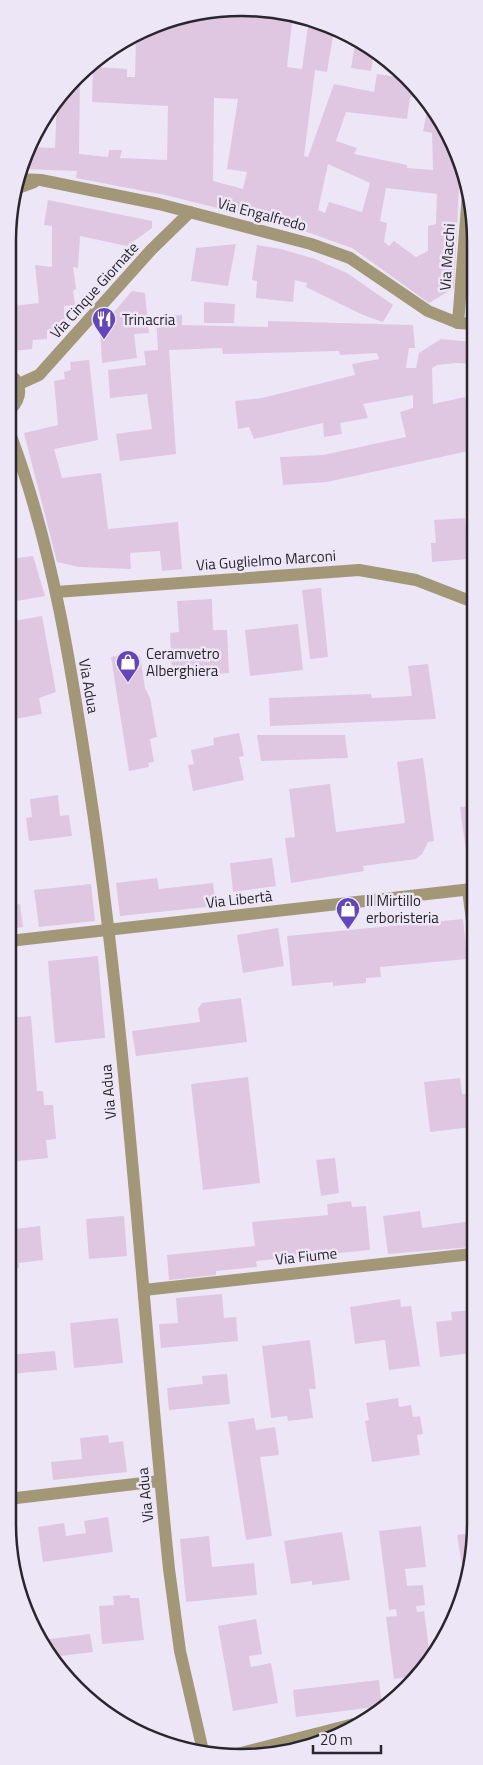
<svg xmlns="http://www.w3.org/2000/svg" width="483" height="1765" font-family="'Titillium Web',sans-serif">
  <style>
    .building { fill: #dfc7e2; fill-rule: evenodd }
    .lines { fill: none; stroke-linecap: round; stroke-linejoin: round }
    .minor { stroke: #a29877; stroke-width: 12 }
    .labels { text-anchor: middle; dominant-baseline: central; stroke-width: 5; stroke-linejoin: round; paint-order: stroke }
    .street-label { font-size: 15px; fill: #29272d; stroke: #ede6f7 }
    .poi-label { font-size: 15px; fill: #29272d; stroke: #ede6f7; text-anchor: start }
    .rim { fill: none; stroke: #29272d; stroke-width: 2.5 }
  </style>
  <rect width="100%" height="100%" fill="#ede6f7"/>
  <g class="building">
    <path d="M196 12 293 14 287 67 302 69 309 20 334 30 327 72 315 70 304 156 308 157 334 84 374 92 377 74 409 79 423 98 410 97 407 119 346 112 336 141 357 148 354 154 407 165V168L433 170 432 133 423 131 428 106 451 138 460 167 454 288 429 303 352 248 293 227 165 195 76 178 77 171 23 169 32 147 55 148 57 101 80 79 79 154 108 157 109 150H122L120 158 167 160 168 106 92 102 93 67 127 69V77H135L136 37ZM214 98 238 99 227 169 247 172 243 189 213 181ZM328 164 370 183 362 212 329 202 325 213 318 210ZM386 188 437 194 436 224 428 226V251L416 257 394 241 389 246 384 242 387 223 380 221Z"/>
    <polygon points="356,38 374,51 371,71 351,68"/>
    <polygon points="48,200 152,221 152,228 127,246 80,236 78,268 73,267 76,289 73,291 75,305 64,306 65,324 58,330 47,330 47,339 33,340 32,349 12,351 12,306 39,303 35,265 52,267 52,226 44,225"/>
    <polygon points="236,244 228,286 191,281 196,248"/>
    <polygon points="257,245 281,249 315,259 347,273 393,305 383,322 363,315 306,287 307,283 295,280 293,302 256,298 257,281 252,280"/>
    <polygon points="132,291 145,293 149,333 134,334 137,358 102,363 100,328"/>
    <polygon points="204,302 235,304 234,323 204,323"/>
    <path d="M182 315V325L268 327V321L413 325 415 348H409L406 368H416L419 353 441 339 473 342V450L327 482 283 485 280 457 323 455 406 437 400 412 413 408V395L363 404 368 418 340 423 342 434 324 437 323 423 254 439 249 427 238 429 235 401 262 398 355 375 352 364 379 359 377 353 340 355 339 351 223 354 222 348 169 350 176 454 120 461 116 434 152 429 147 394 110 398 108 370 146 365 144 351 158 350 156 317ZM455 363 472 364 470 421 465 397 433 404 432 368 437 365Z"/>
    <polygon points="89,360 98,440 54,449 62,478 101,473 108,529 178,522 182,569 162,571 160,551 130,553 131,569 79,567 57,562 24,433 58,425 54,381 65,379 64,372 71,370 70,362"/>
    <polygon points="465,518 468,559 432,562 431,543 436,543 434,520"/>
    <polygon points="33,556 45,596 11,602 11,559"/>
    <polygon points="321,588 328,657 310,659 302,590"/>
    <polygon points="212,599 213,630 227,630 229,673 172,676 170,633 179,632 177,601"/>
    <polygon points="11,608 14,621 42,616 56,692 39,698 42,714 15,719 10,698"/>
    <polygon points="298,624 303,670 250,676 245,630"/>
    <polygon points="132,653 133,658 140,656 145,688 150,698 157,737 150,739 154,762 148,763 149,767 129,771 111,657"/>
    <polygon points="428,664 436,719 270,726 269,698 371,694 372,698 412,696 408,666"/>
    <polygon points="239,733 244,756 239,757 244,780 193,791 188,765 194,764 191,750 214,745 213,738"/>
    <polygon points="257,735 345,735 348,758 261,761"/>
    <polygon points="423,758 434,841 428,842 422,854 416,859 363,866 364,871 291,883 285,838 295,837 289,789 330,784 336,832 405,823 397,762"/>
    <polygon points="58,795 60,816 69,815 72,836 29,841 26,818 32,817 30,799"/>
    <polygon points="472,806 472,850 466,851 460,807"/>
    <polygon points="272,858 276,886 233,892 230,863"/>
    <polygon points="157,878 159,889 213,883 216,906 120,916 116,883"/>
    <polygon points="91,884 95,921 39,927 34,890"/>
    <polygon points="20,904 23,927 9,929 10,906"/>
    <polygon points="463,919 467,959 380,967 381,977 366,978 366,983 333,986 333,982 292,986 287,936"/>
    <polygon points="278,928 284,966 243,973 237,935"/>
    <polygon points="98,956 105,1038 55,1043 48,961"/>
    <polygon points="241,998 247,1042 136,1056 132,1031 200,1022 198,1009 202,1003"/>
    <polygon points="31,1016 37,1091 43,1091 44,1105 53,1105 56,1139 46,1140 48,1158 9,1162 9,1018"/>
    <polygon points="248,1077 260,1183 203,1190 191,1084"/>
    <polygon points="460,1078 462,1094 471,1093 472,1127 430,1132 424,1082"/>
    <polygon points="335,1158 339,1193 321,1196 316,1160"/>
    <polygon points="351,1201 352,1207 366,1206 370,1250 256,1261 257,1267 216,1271 216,1275 169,1280 167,1255 255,1246 252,1222 328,1215 327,1204"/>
    <polygon points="420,1211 422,1228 472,1221 472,1247 388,1254 383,1216"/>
    <polygon points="124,1216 127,1256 89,1259 86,1219"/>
    <polygon points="15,1223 15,1229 40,1226 43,1260 19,1263 19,1268 8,1269 9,1224"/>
    <polygon points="222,1294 224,1318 236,1317 238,1341 161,1348 159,1324 178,1323 176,1298"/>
    <polygon points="400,1299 401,1307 411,1306 420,1366 389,1370 385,1340 355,1344 350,1307"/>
    <polygon points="472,1310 471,1353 440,1357 436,1322 452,1320 451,1312"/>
    <polygon points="118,1318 123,1363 74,1368 70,1323"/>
    <polygon points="310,1340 316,1389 309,1389 313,1418 288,1421 287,1416 271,1418 262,1346"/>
    <polygon points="55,1351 57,1370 8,1374 8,1355"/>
    <polygon points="227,1374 230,1404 169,1410 167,1388 203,1384 202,1376"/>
    <polygon points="398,1398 399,1407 411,1405 413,1417 420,1416 423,1434 417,1435 420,1455 372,1462 365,1421 369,1420 366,1403"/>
    <polygon points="254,1418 256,1430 275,1427 279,1455 260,1457 272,1536 246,1540 228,1422"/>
    <polygon points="108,1435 109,1443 123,1441 127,1472 53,1480 51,1462 82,1459 80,1438"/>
    <polygon points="108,1517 113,1552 43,1562 38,1527 64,1523 66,1536 86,1533 84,1521"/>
    <polygon points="421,1526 426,1567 405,1569 407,1586 423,1585 425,1605 416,1606 417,1612 424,1611 430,1657 413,1676 394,1679 386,1617 397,1616 396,1609 389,1610 379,1531"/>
    <polygon points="342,1532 350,1580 312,1585 312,1581 291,1584 284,1541"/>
    <polygon points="471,1533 471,1569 463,1571 457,1535"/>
    <polygon points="209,1536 212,1567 254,1563 257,1595 186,1602 180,1539"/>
    <polygon points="130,1595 130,1598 139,1598 144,1640 102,1644 99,1606 114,1605 113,1596"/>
    <polygon points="256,1619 262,1654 249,1656 251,1667 271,1663 278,1703 233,1711 218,1626"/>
    <polygon points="90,1634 93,1652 53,1657 42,1640"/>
    <polygon points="379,1680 382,1706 296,1717 293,1690"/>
  </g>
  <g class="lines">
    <g class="minor">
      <polyline points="19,179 41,180 159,204 311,244 350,258 428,311 458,323 473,324"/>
      <polyline points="15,189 34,182"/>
      <polyline points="458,323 468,193"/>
      <polyline points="19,384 39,375 151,250 190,212"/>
      <path d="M11 409C21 398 23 386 11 375"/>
      <path d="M11 436C56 556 74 686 93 812 129 1063 143 1317 169 1569L180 1651 203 1751"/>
      <polyline points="56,592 359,570 416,580 473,602"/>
      <polyline points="468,890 472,921"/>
      <polyline points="9,941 472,889"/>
      <polyline points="144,1290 472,1254"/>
      <polyline points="8,1499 160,1481"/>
      <polyline points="225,1757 354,1724"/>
    </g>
  </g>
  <defs>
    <g id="restaurant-pin" transform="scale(1.25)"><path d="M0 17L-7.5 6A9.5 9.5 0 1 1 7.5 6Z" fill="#6345bd" stroke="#ede6f7"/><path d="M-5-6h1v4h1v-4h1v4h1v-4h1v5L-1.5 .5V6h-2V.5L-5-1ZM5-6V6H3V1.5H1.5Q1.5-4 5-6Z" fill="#fff"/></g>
    <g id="shop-pin" transform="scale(1.25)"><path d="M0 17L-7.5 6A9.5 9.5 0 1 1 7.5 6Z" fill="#6345bd" stroke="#ede6f7"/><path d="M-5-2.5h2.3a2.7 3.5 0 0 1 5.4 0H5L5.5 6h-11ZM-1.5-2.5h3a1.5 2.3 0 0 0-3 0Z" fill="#fff"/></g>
  </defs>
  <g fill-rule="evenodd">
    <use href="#restaurant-pin" x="104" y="319"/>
    <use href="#shop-pin" x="128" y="662"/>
    <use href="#shop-pin" x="348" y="909"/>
  </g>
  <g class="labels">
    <g class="street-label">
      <text transform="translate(262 214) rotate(15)">Via Engalfredo</text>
      <text transform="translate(447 257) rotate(-86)">Via Macchi</text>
      <text transform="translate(94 290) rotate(-48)">Via Cinque Giornate</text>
      <text transform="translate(266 560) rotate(-4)">Via Guglielmo Marconi</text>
      <text transform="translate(89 686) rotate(80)">Via Adua</text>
      <text transform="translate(239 899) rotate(-6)">Via Libertà</text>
      <text transform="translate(108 1092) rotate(-95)">Via Adua</text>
      <text transform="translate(306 1256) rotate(-6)">Via Fiume</text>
      <text transform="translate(145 1495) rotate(-96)">Via Adua</text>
    </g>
    <g class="poi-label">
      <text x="122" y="319">Trinacria</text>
      <text x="146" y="653">Ceramvetro<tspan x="146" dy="17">Alberghiera</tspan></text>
      <text x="366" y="900">Il Mirtillo<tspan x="366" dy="17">erboristeria</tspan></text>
    </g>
  </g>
  <path d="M0 0H483V1765H0ZM241 16H242A225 225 0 0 1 467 241V1524A225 225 0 0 1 242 1749H241A225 225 0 0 1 16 1524V241A225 225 0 0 1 241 16Z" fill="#ede6f7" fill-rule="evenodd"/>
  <path class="rim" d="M241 16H242A225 225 0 0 1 467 241V1524A225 225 0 0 1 242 1749H241A225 225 0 0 1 16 1524V241A225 225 0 0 1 241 16Z"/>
  <path d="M313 1745v8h68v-8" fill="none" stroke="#29272d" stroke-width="2.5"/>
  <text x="320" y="1745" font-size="15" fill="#29272d" stroke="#ede6f7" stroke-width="4" paint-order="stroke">20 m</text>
</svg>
